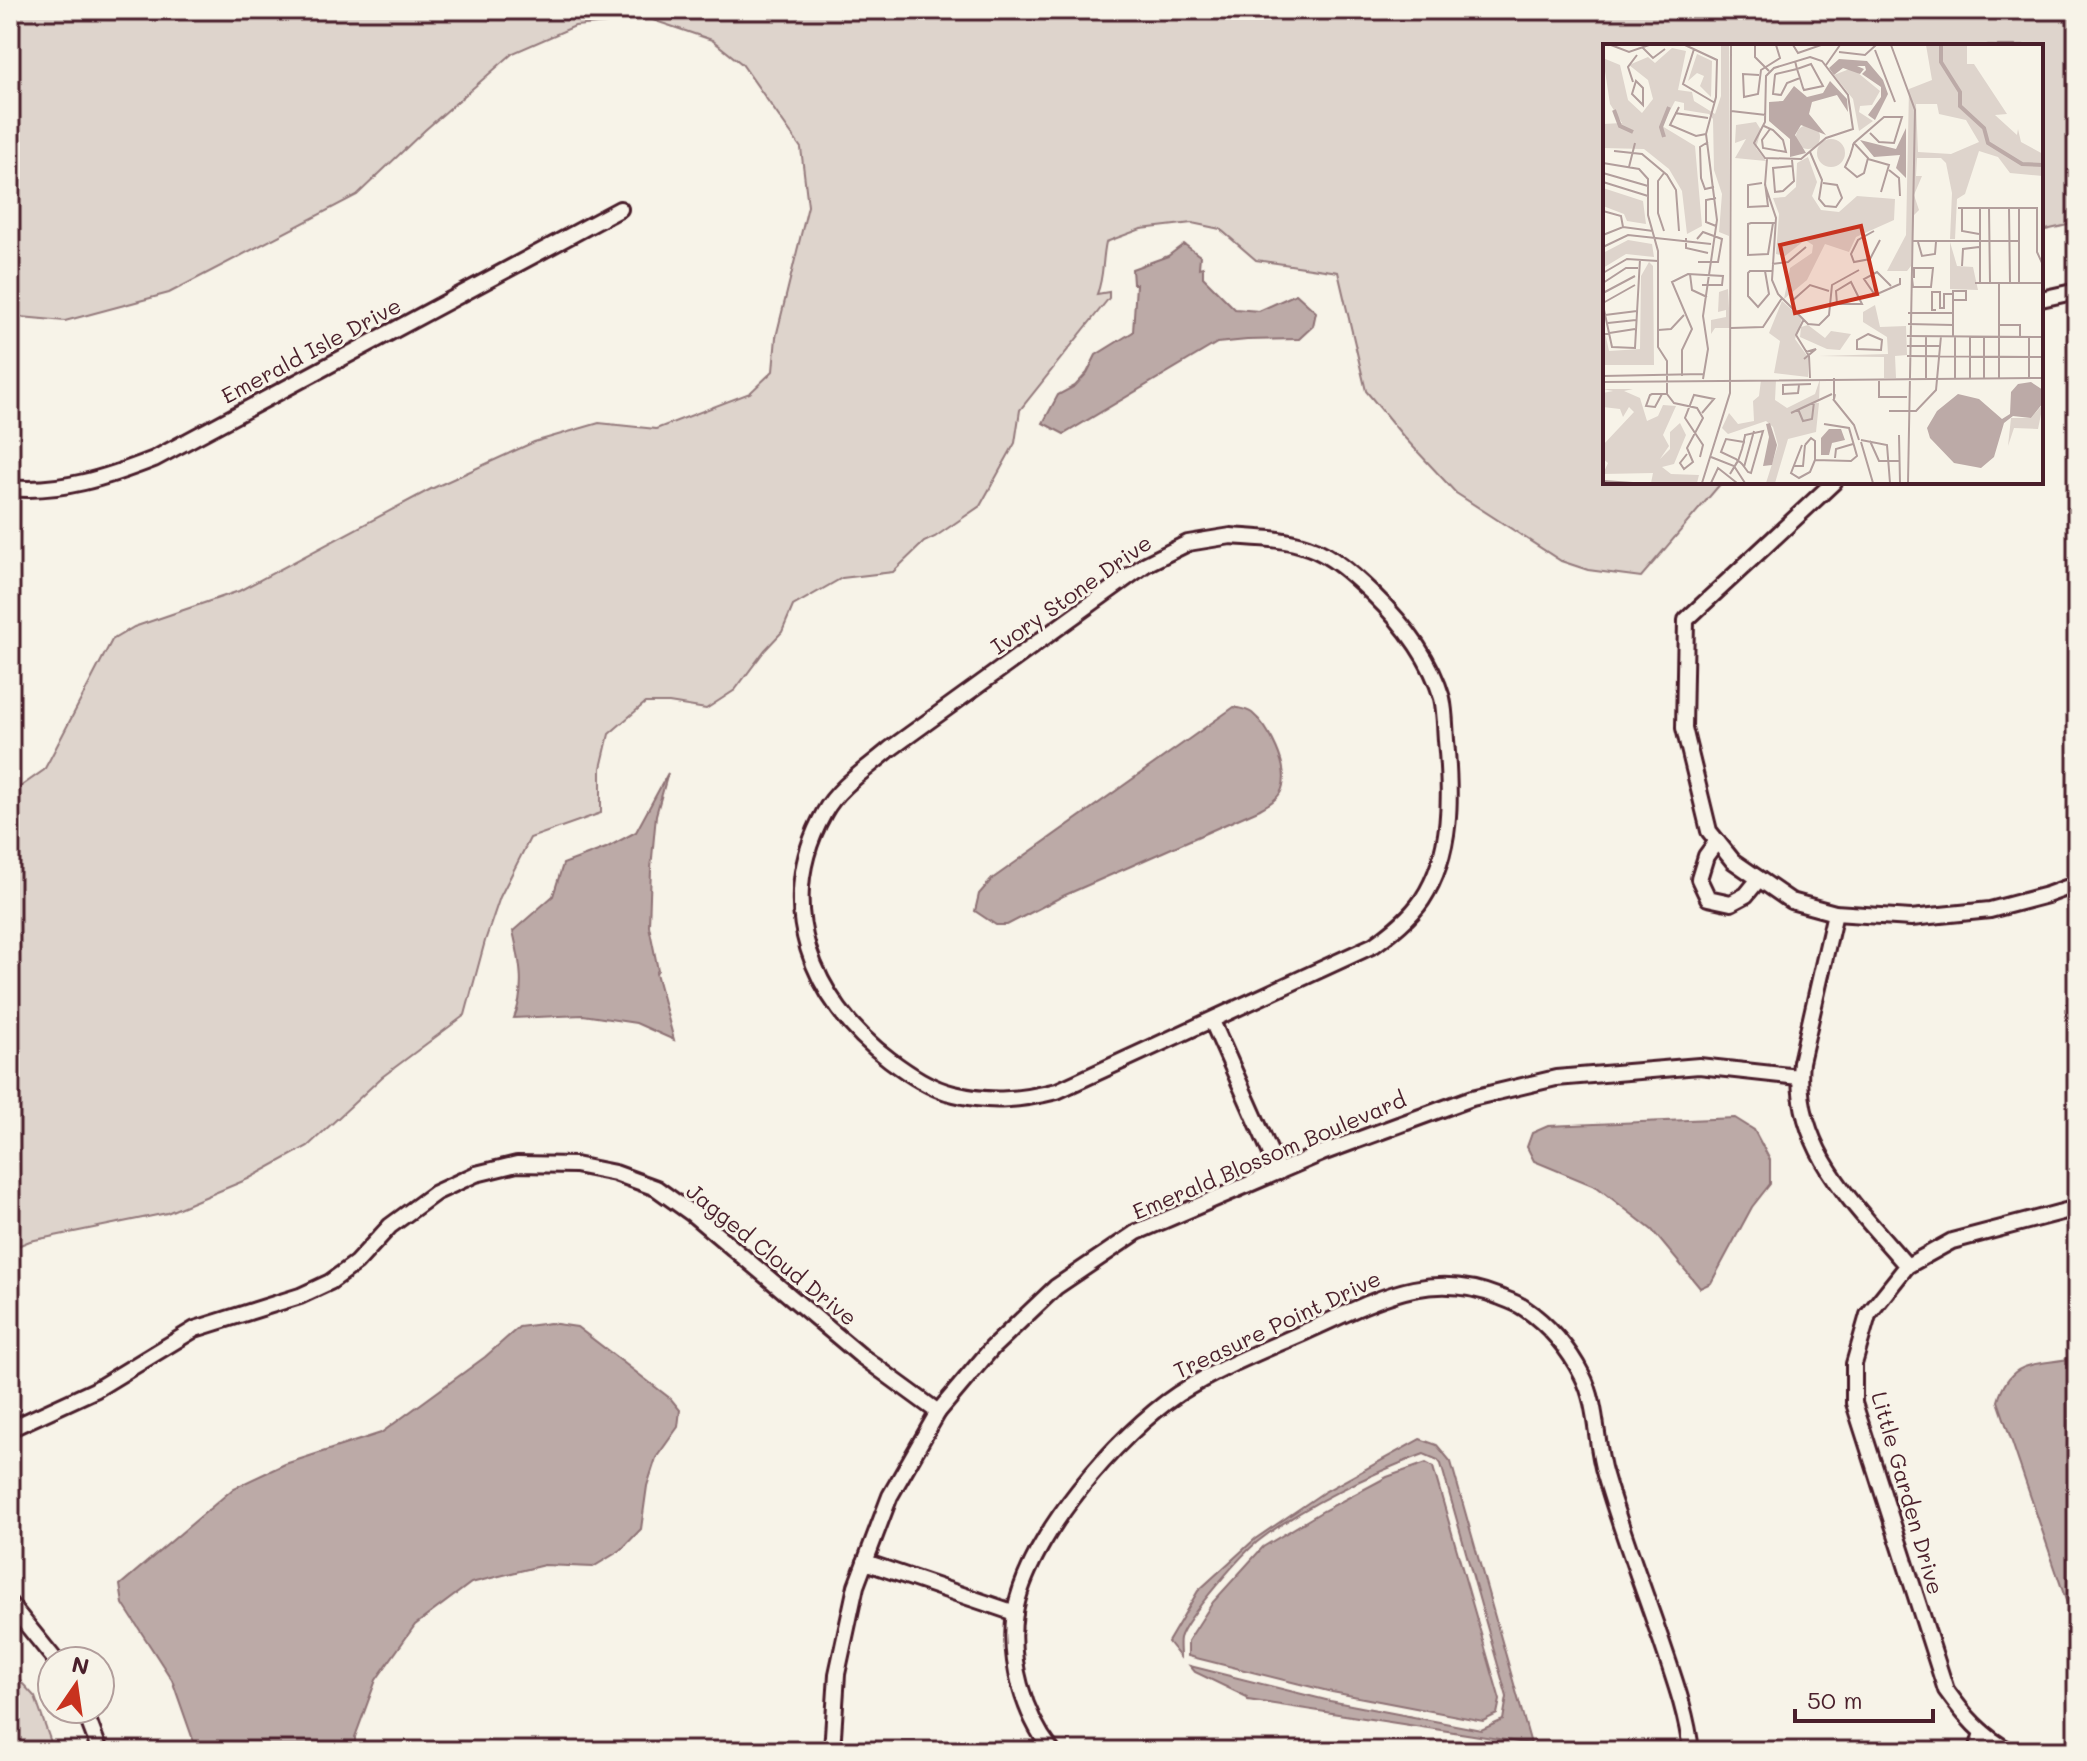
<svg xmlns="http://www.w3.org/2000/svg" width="2087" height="1761" font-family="Mali,sans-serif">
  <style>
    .green { fill: #ded4cc; stroke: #947a7c; stroke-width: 2 }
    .water { fill: #bcaaa7; stroke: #8e7275; stroke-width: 2 }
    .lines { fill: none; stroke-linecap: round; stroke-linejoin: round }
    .minor-casing { stroke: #4a1f2b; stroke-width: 20 }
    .minor { stroke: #f7f3e8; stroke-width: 14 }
    .labels { text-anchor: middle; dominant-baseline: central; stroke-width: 6; stroke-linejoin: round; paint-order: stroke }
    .street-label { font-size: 22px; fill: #4a1f2b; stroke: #f7f3e8 }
    .inset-river { fill: none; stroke: #bcaaa7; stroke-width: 4 }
    .inset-road { fill: none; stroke: #b29e9c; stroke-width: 2 }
    .view { fill: #c8321e; fill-opacity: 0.15; stroke: #c8321e; stroke-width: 4 }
    .inset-edge { fill: none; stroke: #4a1f2b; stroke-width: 4 }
  </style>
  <rect width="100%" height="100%" fill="#f7f3e8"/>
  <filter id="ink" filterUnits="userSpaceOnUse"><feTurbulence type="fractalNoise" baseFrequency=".0125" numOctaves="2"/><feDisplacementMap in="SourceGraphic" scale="16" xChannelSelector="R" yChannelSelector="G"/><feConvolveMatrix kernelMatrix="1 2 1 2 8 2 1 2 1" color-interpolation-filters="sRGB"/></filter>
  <g filter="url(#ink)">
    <g class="green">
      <path d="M10 10H2077V223L2041 231V46H1605V482H1722L1641 577 1588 570 1561 561 1456 493 1403 436 1366 391 1338 272 1256 260 1220 229 1192 223 1141 229 1106 242C1102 260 1104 277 1097 294L1109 292V298L1020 410 1015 443 980 506 935 537 924 542 893 572 842 578 793 606 782 632 765 650 735 690 706 709 669 703H645L609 734 601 768V813L530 838 500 897 485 941 465 1015 382 1077 308 1146 248 1179 167 1213 30 1241 10 1249V794L44 770 50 759 112 640 134 627 239 591 431 489 534 442 599 423 656 429 750 393 773 371 776 337 808 206 801 148 742 64 712 40 650 19 575 26 513 53 425 130 357 195 169 293 65 321 21 317 10 322Z"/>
      <polygon points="10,1670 35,1697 54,1751 10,1751"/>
    </g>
    <g class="water">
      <polygon points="1184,244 1200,256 1199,268 1203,267 1203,277 1235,309 1259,311 1296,294 1316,312 1313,326 1299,339 1247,340 1217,343 1064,434 1043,423 1058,395 1075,386 1087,373 1096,355 1133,332 1136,284 1133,284 1132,269 1168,256"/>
      <path d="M1234 707C1241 709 1246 709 1252 713 1269 727 1290 767 1282 789 1278 800 1267 805 1258 810L1063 896 1007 925H996L975 911 979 894 992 879Z"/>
      <path d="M668 773 656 815 651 869 649 926 658 970 656 973 674 1040 636 1023 583 1015 514 1018C526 989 520 961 513 931L553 896 563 864 606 848 636 832Z"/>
      <polygon points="1735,1118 1754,1130 1770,1160 1770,1184 1752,1207 1711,1283 1700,1288 1652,1230 1597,1187 1534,1161 1527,1147 1532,1133 1548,1126"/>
      <polygon points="550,1323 577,1327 671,1399 680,1410 678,1427 656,1458 647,1486 641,1529 621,1550 593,1567 544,1565 471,1583 415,1625 376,1680 355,1737 355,1751 197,1751 172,1680 123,1604 120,1585 234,1488 285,1464 381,1433 485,1357 519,1327"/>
      <path d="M2077 1357V1623L2073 1621 1998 1401C2011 1356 2038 1367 2077 1357Z"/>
      <path d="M1420 1439 1437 1445 1451 1462 1531 1744 1248 1700 1247 1697 1195 1672 1190 1666 1330 1701 1481 1730 1503 1720 1507 1697 1441 1464 1438 1460 1424 1454C1372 1473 1305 1505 1261 1539 1243 1552 1186 1618 1180 1638 1179 1643 1180 1651 1180 1657L1168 1642 1198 1591 1255 1539 1324 1492Z"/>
      <polygon points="1426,1463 1433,1467 1500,1700 1497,1714 1483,1721 1332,1692 1188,1656 1188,1641 1213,1602 1263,1547 1323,1511 1387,1477"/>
    </g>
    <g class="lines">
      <g class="minor-casing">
        <g id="minor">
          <polyline points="2041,299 2077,291"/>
          <polyline points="1834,482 1686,620 1684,728 1709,831 1733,861 1791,901 1835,913 1911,918 1990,910 2047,895 2077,884"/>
          <path d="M10 488C60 493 108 477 154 459L620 209"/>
          <path d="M1231 536C1257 538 1283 538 1308 547 1332 555 1354 576 1372 593 1402 622 1430 657 1442 698 1445 711 1445 727 1446 740 1451 794 1453 853 1422 900 1410 918 1392 932 1374 945L1057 1091C1021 1100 990 1103 954 1094 931 1089 909 1074 890 1060 811 1001 773 904 824 813 838 787 868 768 890 749L1146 564 1188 543Z"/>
          <polyline points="1717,841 1706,856 1699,879 1708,898 1731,903 1746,895 1759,879"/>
          <path d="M1835 913 1801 1062C1792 1148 1856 1206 1907 1266"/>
          <polyline points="1212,1021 1279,1172"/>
          <polyline points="10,1429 95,1390 195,1329 300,1296 330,1282 356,1263 390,1226 435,1193 476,1174 517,1164 575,1165 615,1173 656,1188 691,1213 860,1355 938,1412"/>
          <polyline points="865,1562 1015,1613"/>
          <polyline points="10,1604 56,1661"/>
          <polyline points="84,1709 100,1751"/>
          <polyline points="832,1751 837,1674 856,1586 890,1496 938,1412 992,1348 1056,1287 1137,1232 1322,1153 1472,1098 1556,1078 1699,1066 1799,1077"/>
          <path d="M1052 1751C1023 1713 1008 1660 1015 1612 1027 1539 1118 1434 1178 1394 1218 1368 1262 1351 1305 1332 1372 1303 1426 1267 1500 1297 1508 1300 1517 1303 1524 1308 1548 1324 1569 1349 1582 1375 1598 1405 1595 1443 1605 1475 1621 1530 1642 1585 1661 1640 1673 1676 1687 1713 1691 1751"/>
          <polyline points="1977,1751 1982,1732"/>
          <path d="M2010 1751C1982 1737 1964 1715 1946 1690L1854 1403V1364L1868 1315 1907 1266 1952 1241 2077 1208"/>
        </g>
      </g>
      <use href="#minor" class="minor"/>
    </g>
  </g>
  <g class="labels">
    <g class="street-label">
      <text transform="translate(311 350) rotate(-28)">Emerald Isle Drive</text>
      <text transform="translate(1071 594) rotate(-35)">Ivory Stone Drive</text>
      <text transform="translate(1269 1155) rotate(-23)">Emerald Blossom Boulevard</text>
      <text transform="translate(772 1254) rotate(39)">Jagged Cloud Drive</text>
      <text transform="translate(1277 1324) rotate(-25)">Treasure Point Drive</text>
      <text transform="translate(1908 1493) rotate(74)">Little Garden Drive</text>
    </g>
  </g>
  <g transform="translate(1603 44)">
    <rect width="440" height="440" fill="#f7f3e8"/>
    <path d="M118 1H126V192L116 188 119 150 111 126 110 75 106 70 81 66V59L72 57 59 82 92 102 99 182 84 190 79 147 66 125 41 105 0 104V80L19 79 7 60 0 14 17 21 25 56 39 69 50 55 45 36 26 21 45 13 52 19 69 4 83 7 75 46 89 48 91 57 112 70 118 52ZM323 1H364V20H371L404 70 392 71 414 91 415 85 418 98 440 110V132L407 129 395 113 376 107 362 150 354 155 352 195H347L349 149 343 119 338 114H314L313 132H319L311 151 316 166 311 171 308 222 304 227H284L303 191 306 45 329 36ZM313 60H334L336 70 363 76 376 98 348 110 315 108ZM94 10 109 17 108 53 97 42 101 32 94 29 85 37ZM249 24 277 47 269 61 257 62 256 68 270 77 256 87 250 55 231 31ZM153 78 158 86 153 104 163 117 132 114 143 95 132 99 133 81ZM193 93a12 12 0 1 1 24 0a12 12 0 1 1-24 0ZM214 109a14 14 0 1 1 28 0a14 14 0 1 1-28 0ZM205 113 214 138 209 152 218 166 236 168 254 152 292 155 291 176 253 193 246 208 222 200 204 236 181 255 187 224 209 209 210 201 202 196 182 212 173 210 176 170 170 154 182 153 193 143 194 119ZM0 144 40 157 43 180 24 177 21 170 0 162ZM25 196 49 200 51 213 23 210 0 224V209ZM347 198 354 222 370 223 375 246 347 245ZM46 218 50 222 51 321H0V279L6 307 37 305 38 232ZM125 245 127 284H112L108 290V276L123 273V266L115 268 116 248ZM179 257 199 275 192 295 205 313V333L171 329 177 297 166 289ZM272 261 277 283 303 282 304 311 292 312 293 334H281V313L216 312 285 310 284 293 260 278V268ZM205 281 222 294 228 287 248 290 237 306 224 305 197 293 198 283ZM217 335 216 356 211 359H216L213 388 185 395 172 439H163L175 401 170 383 163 377 125 390 119 384 126 369 135 380 151 377 150 357 156 352 158 336H173L172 356 184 364 212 350ZM0 345H30L21 347 37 354 44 377 55 372 60 361 73 362 60 391 66 402 57 415 67 405V388L77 379 83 391 71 420 59 423 68 430 96 431 94 439H48L50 429 0 430 5 419 0 415V401L31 368 26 363 20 373 17 365 0 363V349L10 347ZM440 360 435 385 411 384 405 402 408 374H428Z" fill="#ded4cc" fill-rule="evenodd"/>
    <path d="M236 15 264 17 280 36 285 50 272 76 265 71 278 53V43L259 30 263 26 262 22H254L261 25 257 30 240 24 231 31 226 24ZM227 37 244 55 245 68 234 51 209 58 206 70 223 91 198 81 192 91 203 109 187 113V95L166 77V58L180 57 191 42 204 53 220 49ZM303 84V134L293 124 297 111 271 113 257 96 293 105ZM428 338 440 346V359L428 374 410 372 401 379 391 413 378 424 351 419 327 394 324 384 334 367 355 350 376 355 399 375 407 370 408 348 415 340ZM167 379 174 401 169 421 160 422 166 393 163 380ZM226 385H238L242 396 229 399 226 411H218V394Z" fill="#bcaaa7"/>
    <path class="inset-river" d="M338 1V18L357 48V62L381 84 385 99 419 120 440 121M11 66 17 82 30 88M61 93 58 83 66 63"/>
    <path class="inset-road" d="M8 1 26 8 46 1M82 1 114 16 113 53 103 90 114 176 100 272 105 305 100 335M152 1V13L166 27M190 1 195 9 218 1M288 1 312 66 305 439M40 4 50 14 62 5M91 5 80 40 112 59M272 6 292 58M236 8 262 11 273 1M207 13 219 17 245 51 250 85 223 94 198 115 162 114 151 99 162 78 163 32 171 24ZM192 17 194 25 197 34 200 44 201 46 220 42 208 20 194 25 173 30 172 31 170 50 178 51 184 39 197 34M223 21 237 1M156 31 140 30 141 53 155 50 158 26 177 14 173 1M33 37 40 44V61L29 50ZM30 38 25 23 34 11M76 63 67 81 93 92 103 90M128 67 163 71M72 69 105 74M161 82 170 86 180 96 183 108 160 104 159 96 167 85M105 98 97 103 98 134 102 145 111 143M251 99 265 114 261 129 254 133 242 123 247 112 250 102V101L251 99 281 73H299L291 99 276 98 267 89M11 107 39 110 64 131 73 146 76 187M207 108 219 136 216 155 222 162 233 163 239 154 234 141 220 139M164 115 162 141 173 174 169 236 175 250 205 280 216 281 226 271 229 241 256 226M265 115 286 121 278 148M189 116 191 137 180 147 172 148 170 124 189 122M0 119 36 125 45 135V171L55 207V303L64 317V350L71 359 94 364 100 374 84 404 90 418 81 425 77 419 84 410M26 123 32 99M286 126 296 134 297 152M0 129 45 142M0 138 45 152M159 139 145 141V163L165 162 162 139M416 163V239H440M355 164H434V208L440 221M359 164V187L376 190M377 164V239M386 164 387 239M406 164 407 239M0 167 18 172 20 183M170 179 165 210 145 211V180L148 179H173M113 182 103 178V156L113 154M61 187 55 169V137L61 129M271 187 255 196 248 210 251 218 267 215 277 196M0 191 20 183 50 187M83 194V204L105 209M94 195 100 188 119 195 115 218H95M309 197H416M315 198 319 212 332 210 333 198M0 203 25 191 108 200M169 220 185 218 203 203M359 222 360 205 376 203M162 227 166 250 155 263 145 252V229L147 227H169M0 229 24 215 55 217M87 230 89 246 104 253M309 234 310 243H328L330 224H311V234M248 238 259 260H234L233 247ZM0 239 23 224H35M372 239H416M288 242 274 228 261 235 272 251 297 240V234M0 249 32 232M189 257 207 241 226 247M0 259 32 241M0 261 9 303 32 304 37 215M336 264H341V250H350M333 266H329V248H337V264M305 269H350M2 271 34 267M201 275 193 291 206 312 207 334M5 279 33 276M305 280 350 281M396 281H417V293M128 284 160 283 179 254M55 286 68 285 81 271M0 290 32 285M265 290 279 296 278 306 254 305V296ZM304 292 440 293M350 292V247H363V256H350M352 292V334M426 293V334M304 302H338M304 312 440 313M201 315 213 305 203 308M0 332 100 330M79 332V306L89 285 69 238 85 230 120 232 119 241H99M231 334V355L232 350M323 334V292M367 334V293M381 334V293M396 334V239M276 335V353H304M0 338 440 334M196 341 195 349 180 350V341L208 340M59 350 52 363 43 362 47 351 49 350H64M230 355 251 381 256 396M195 365 200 377 209 375 211 358M286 367H313L333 346 338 292M188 369 229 350M296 391 297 439M258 396 284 401 287 439M267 397 276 417H297M258 398 270 439M199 401 188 429 196 434 207 428 212 416V397L208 394 202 401M97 413 100 401 82 374 91 351 111 355 99 369M108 413 131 422 142 439M232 414 233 405 250 400M212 416 248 417 254 412 246 384 221 380M135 417 127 430 134 418 135 417 139 405 140 401 141 398V396L142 392V391L160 387 148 429 145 428 139 420 137 418 135 417 133 415 118 408 123 395 141 398M190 422H200L202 401M141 423 151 387M0 437 30 439M99 439 127 349 128 1M108 439 115 424 134 439"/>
    <path class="view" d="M258 182 274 250 192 269 177 201Z"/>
    <rect width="440" height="440" class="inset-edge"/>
  </g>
  <rect width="2087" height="1761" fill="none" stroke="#f7f3e8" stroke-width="40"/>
  <rect x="20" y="20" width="2047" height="1721" fill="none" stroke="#4a1f2b" stroke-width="3" filter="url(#ink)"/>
  <g transform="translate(76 1685) rotate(13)"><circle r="38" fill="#f7f3e8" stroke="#b29e9c" stroke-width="2"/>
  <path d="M0-6L14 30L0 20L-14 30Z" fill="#c8321e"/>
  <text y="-12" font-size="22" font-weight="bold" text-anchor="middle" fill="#4a1f2b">N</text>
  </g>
  <path d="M1795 1709v12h138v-12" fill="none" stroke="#4a1f2b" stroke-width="4"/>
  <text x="1807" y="1709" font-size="24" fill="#4a1f2b" stroke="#f7f3e8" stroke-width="6" paint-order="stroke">50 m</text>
</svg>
